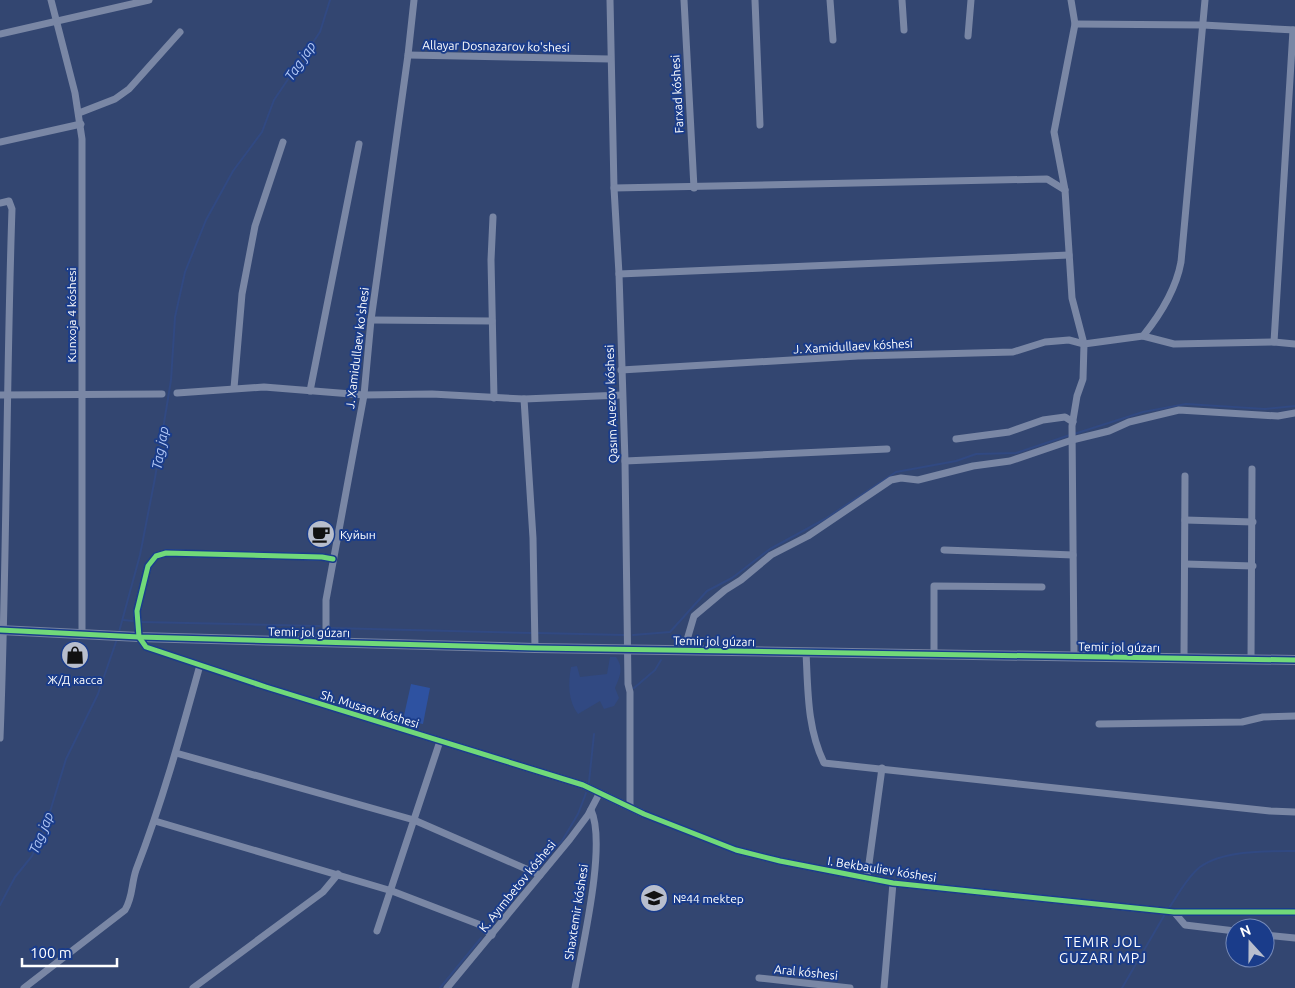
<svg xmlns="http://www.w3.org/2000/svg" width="1295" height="988" font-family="Ubuntu,sans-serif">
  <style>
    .green { fill: #2e52a1 }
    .water { fill: #314982 }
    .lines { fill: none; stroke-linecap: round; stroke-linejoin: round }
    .stream { stroke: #314982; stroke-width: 2 }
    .street { stroke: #7a87a5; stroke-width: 7 }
    .secondary { stroke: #7582a1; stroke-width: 10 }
    .cycleway-casing { stroke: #1a3c8a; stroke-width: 8 }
    .cycleway { stroke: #71d979; stroke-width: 5 }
    .labels { text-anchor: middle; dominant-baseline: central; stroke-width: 4; stroke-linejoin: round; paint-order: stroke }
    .street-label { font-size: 12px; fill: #fff; stroke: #1a3c8a }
    .poi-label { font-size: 12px; fill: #fff; stroke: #1a3c8a; text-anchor: start }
    .water-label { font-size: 14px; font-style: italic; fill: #b0c6f5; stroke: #1a3c8a }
    .neighbourhood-label { font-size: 14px; letter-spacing: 1px; fill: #fff; stroke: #1a3c8a }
  </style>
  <rect width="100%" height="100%" fill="#334671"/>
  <polygon class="green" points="411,684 430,688 423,724 403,720"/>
  <path class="water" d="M610 657H616C624 668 620 676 615 688L619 698 614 706 604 709 600 701 578 714C568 701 568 683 571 667L577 666 580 677 607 674Z"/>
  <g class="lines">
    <g class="stream">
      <polyline points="1074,434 1143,412 1186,404 1265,409 1295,406"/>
      <polyline points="123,620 133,621"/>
      <polyline points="141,622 320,626"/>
      <polyline points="331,628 531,633"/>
      <polyline points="119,632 140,555 155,478 171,380 175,317 185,272 206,220 233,171 262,132 274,100 320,32 330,0"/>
      <polyline points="538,633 624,635"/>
      <polyline points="633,635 670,632 707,591 732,578 770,549 825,519 896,472 956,461 976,454 1016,453 1070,435"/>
      <polyline points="634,688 655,670 661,660"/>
      <polyline points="589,782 594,734"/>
      <polyline points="535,866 562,841 578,814 586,793"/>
      <polyline points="0,905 15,877 32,856 46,825 66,759 98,694 117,639"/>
      <path d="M1169 908C1178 895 1187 877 1200 867 1223 850 1267 851 1295 851"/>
      <polyline points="489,928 528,875"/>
      <polyline points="440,988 481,938"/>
      <polyline points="1122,988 1165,914"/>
    </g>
    <g class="street">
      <polyline points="51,0 75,93 82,139 82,634"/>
      <polyline points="610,0 614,188 619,274 625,461 628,684 630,692 630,807"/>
      <polyline points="684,0 694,188"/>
      <polyline points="755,0 760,125"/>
      <polyline points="830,0 833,40"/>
      <polyline points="902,0 904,30"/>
      <polyline points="1071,0 1075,24 1054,132 1065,190 1072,298 1084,344 1083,379 1077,396 1072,426 1074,656"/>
      <polyline points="1075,24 1203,25 1295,30"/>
      <polyline points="0,34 149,0"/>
      <polyline points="968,36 971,0"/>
      <polyline points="408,55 610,59"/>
      <polyline points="79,113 115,99 129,89 180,32"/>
      <polyline points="0,142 81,124"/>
      <polyline points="614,188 1047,179 1065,190"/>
      <path d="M0 203 9 201 12 209C6 385 7 562 0 738"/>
      <polyline points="493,217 491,260 494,398"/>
      <polyline points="619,274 1069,255"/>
      <polyline points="371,320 492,321"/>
      <polyline points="1143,336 1174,344 1274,342 1295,344"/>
      <polyline points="1274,342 1293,30"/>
      <path d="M621 370 858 356 1013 352 1045 342 1069 340 1084 344 1143 336C1160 315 1176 289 1181 262L1205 0"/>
      <polyline points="234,388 242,294 255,226 283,142"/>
      <polyline points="310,391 359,144"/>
      <polyline points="177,393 264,387 364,395 432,394 524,399 622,395"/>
      <polyline points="0,395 162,394"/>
      <polyline points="524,399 533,538 535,648"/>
      <polyline points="956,439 1009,432 1043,420 1065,417 1073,422"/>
      <polyline points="625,461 887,449"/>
      <polyline points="1185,520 1253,522"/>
      <polyline points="944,550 1073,555"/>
      <polyline points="333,559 322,557 166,553 156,556 148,566 137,611 139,637 146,647 266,687 583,785 644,814 736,850 780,861 893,883 1174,912 1295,912"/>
      <polyline points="1185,564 1253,566"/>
      <polyline points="326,643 326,600 364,395 371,320 408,55 414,0"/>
      <polyline points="684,650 694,616 725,590 741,580 771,555 808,536 891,480 901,478 918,480 973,466 1010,461 1072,440 1109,431 1129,422 1179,410 1278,416 1295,413"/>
      <path d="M806 652C808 690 807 728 824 763L1270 811 1295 812"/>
      <polyline points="934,653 934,586 1042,587"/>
      <polyline points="1184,658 1185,476"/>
      <polyline points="1251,660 1252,469"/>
      <polyline points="1099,724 1242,722 1263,717 1295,716"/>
      <polyline points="176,753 414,820 540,875"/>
      <polyline points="155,821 392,891 478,924 492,935"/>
      <polyline points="867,878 882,768"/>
      <polyline points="1174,912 1185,925 1235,931"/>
      <polyline points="377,931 440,741"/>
      <polyline points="1265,935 1295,938"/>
      <polyline points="759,978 850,988"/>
      <path d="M24 988 125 910C133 897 131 885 136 870 162 803 181 734 200 665"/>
      <polyline points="193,988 323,892 338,874"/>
      <polyline points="447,988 570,839 588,815 599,794"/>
      <path d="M575 988C582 948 607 844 591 810"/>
      <polyline points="884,988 893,883"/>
    </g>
    <polyline class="secondary" points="0,630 139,637 535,648 1295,660"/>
    <g class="cycleway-casing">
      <g id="cycleway">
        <polyline points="333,559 322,557 166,553 156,556 148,566 137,611 139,637 146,647 266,687 583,785 644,814 736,850 780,861 893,883 1174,912 1295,912"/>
        <polyline points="0,630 139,637 535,648 1295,660"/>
      </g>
    </g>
    <use href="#cycleway" class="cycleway"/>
  </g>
  <defs>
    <g id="cafe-disc" transform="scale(1.4375)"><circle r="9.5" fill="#b8becd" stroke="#1a3c8a"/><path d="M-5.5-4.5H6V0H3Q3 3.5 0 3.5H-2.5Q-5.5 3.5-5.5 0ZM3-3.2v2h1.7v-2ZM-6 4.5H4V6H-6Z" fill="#111"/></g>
    <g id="shop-disc" transform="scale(1.4375)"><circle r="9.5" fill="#b8becd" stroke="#1a3c8a"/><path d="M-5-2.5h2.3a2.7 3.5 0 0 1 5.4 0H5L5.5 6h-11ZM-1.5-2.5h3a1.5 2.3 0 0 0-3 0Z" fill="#111"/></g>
    <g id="school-disc" transform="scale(1.4375)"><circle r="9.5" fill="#b8becd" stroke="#1a3c8a"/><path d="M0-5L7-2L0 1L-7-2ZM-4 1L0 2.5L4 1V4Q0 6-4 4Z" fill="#111"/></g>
  </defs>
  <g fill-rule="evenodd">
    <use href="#cafe-disc" x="321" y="534"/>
    <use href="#shop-disc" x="75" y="655"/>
    <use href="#school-disc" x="654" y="898"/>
  </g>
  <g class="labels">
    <g class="street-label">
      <text transform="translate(496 46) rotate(1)">Allayar Dosnazarov ko'shesi</text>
      <text transform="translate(677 94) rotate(-93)">Farxad kóshesi</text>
      <text transform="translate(71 315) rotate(-90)">Kunxoja 4 kóshesi</text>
      <text transform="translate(853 346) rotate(-3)">J. Xamidullaev kóshesi</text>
      <text transform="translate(357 348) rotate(-83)">J. Xamidullaev ko'shesi</text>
      <text transform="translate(611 404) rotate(-92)">Qasım Auezov kóshesi</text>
      <text transform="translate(309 632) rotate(1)">Temir jol gúzarı</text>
      <text transform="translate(714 641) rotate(1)">Temir jol gúzarı</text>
      <text transform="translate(1119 647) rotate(1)">Temir jol gúzarı</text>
      <text transform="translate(370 709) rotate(17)">Sh. Musaev kóshesi</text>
      <text transform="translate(882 869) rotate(9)">I. Bekbauliev kóshesi</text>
      <text transform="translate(517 886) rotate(-51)">K. Ayımbetov kóshesi</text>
      <text transform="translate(576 912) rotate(-81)">Shaxtemir kóshesi</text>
      <text transform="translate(806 972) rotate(6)">Aral kóshesi</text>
    </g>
    <g class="poi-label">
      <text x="340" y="534">Куйын</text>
      <text x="75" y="679" text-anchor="middle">Ж/Д касса</text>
      <text x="673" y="898">№44 mektep</text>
    </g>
    <g class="water-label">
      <text transform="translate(300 61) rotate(-56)">Tag jap</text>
      <text transform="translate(160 448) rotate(-80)">Tag jap</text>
      <text transform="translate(41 833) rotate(-68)">Tag jap</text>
    </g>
    <g class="neighbourhood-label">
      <text x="1103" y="942">TEMIR JOL<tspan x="1103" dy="16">GUZARI MPJ</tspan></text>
    </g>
  </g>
  <g transform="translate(1250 943) rotate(339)"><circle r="24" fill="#1a3c8a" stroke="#768ab9"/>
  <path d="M0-4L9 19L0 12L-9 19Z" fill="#b8becd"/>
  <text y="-8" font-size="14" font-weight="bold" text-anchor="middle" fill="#ffffff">N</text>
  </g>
  <path d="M22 958v8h95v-8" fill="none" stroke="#ffffff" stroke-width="2.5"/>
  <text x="30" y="958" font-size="15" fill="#ffffff" stroke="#1a3c8a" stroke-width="4" paint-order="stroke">100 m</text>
</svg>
